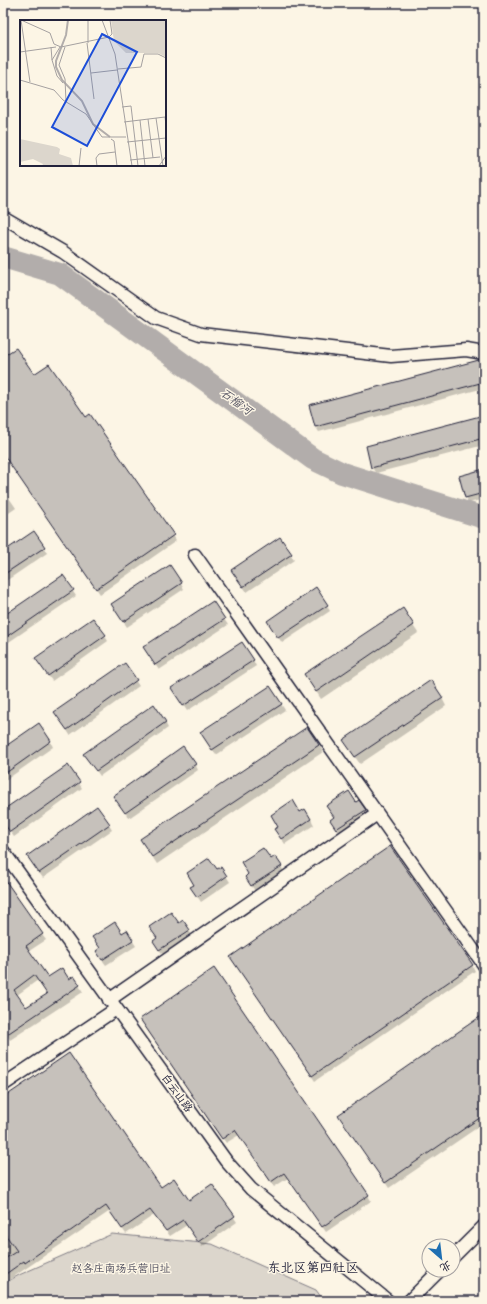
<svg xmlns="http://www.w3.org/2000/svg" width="487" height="1304" font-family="'Architects Daughter','LXGW WenKai TC',sans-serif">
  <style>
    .green { fill: #dcd6cc; stroke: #7f7c84 }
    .shadow { fill: #0003; fill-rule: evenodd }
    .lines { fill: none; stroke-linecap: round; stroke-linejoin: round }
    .river { stroke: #b2adab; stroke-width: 22 }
    .building { fill: #c6c1bb; stroke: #22223b; fill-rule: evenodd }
    .minor-casing { stroke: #22223b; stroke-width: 15 }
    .minor { stroke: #fcf5e5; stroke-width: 12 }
    .labels { text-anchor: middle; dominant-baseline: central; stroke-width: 3; stroke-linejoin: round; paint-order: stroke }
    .street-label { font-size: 11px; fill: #22223b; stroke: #fcf5e5 }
    .park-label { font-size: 11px; fill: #504f5f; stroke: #fcf5e5 }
    .water-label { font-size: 12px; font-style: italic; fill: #545362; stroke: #fcf5e5 }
    .quarter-label { font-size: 13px; fill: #22223b; stroke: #fcf5e5 }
    .inset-river { fill: none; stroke: #b2adab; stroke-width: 2 }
    .inset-road { fill: none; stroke: #a5a1a1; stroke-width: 1 }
    .view { fill: #1d4ed8; fill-opacity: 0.15; stroke: #1d4ed8; stroke-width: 2 }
    .inset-edge { fill: none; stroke: #22223b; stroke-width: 2 }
  </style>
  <rect width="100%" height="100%" fill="#fcf5e5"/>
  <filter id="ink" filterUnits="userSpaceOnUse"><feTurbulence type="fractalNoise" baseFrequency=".025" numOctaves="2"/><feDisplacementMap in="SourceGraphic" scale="8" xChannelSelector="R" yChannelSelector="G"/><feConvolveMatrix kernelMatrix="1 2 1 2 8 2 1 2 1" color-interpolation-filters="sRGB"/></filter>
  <g filter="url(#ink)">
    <polygon class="green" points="112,1234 212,1244 316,1290 324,1301 3,1301 3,1284 19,1275"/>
    <g class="shadow">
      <polygon points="3,358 34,376 85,419 176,541 100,594 3,453"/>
      <polygon points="481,361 484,366 484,388 319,432 315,426"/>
      <polygon points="484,416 484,445 376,473 372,468 367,447"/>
      <polygon points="484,470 484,499 469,503 466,497"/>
      <polygon points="3,489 16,508 3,517"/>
      <polygon points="280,538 294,560 247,592 235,576"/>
      <polygon points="44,547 47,553 3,583 3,553"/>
      <polygon points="170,567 184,589 127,627 116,610"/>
      <polygon points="62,576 76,596 3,646 3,617"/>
      <polygon points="327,606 330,611 282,643 271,626"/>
      <polygon points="402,609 418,633 321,699 310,682"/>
      <polygon points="224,619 228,625 159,670 147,653"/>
      <polygon points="105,636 108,641 52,681 40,664"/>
      <polygon points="253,660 256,666 187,711 176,694"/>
      <polygon points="124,664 139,686 70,735 59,718"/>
      <polygon points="442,698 446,706 360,764 348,747"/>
      <polygon points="281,704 285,710 216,755 204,738"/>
      <polygon points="165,722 168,728 100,776 88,759"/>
      <polygon points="50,741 53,747 3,782 3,749"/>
      <polygon points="319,745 323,752 157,864 141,840"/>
      <polygon points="195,764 198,770 129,818 117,801"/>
      <polygon points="67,766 82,788 14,837 3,822 3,811"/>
      <polygon points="356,803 365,811 368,816 340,834 335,826"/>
      <polygon points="300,813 311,819 314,825 285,844 279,835 279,827"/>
      <polygon points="109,825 112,830 43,878 31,862"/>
      <polygon points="270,860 281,866 284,872 255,891 249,882"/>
      <polygon points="221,868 230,882 201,902 195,893"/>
      <path d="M3 883 46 940 29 951 48 978 69 980 74 977 83 992 10 1040 3 1029ZM38 980 48 994 25 1009 17 995Z"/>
      <polygon points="178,924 189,930 192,936 163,955 157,946"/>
      <polygon points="132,940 136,946 106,965 100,957"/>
      <polygon points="231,958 472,965 475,971 315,1081"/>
      <polygon points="484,1015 484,1123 389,1188 343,1120"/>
      <polygon points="144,1025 368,1195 371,1201 326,1232 288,1178 274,1187 239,1135 226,1143"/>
      <polygon points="3,1099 161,1188 189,1201 212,1186 237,1222 202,1247 187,1225 170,1236 154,1215 126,1234 110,1211 3,1284"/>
    </g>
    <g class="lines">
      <polyline class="river" points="3,257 60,274 313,459 342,473 484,518"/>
    </g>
    <g class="building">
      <polygon points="16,348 34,374 49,364 86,417 90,414 174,535 96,589 3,454 3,356"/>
      <polygon points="479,360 482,360 484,367 484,382 315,427 309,405"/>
      <polygon points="484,415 484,438 371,468 366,446"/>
      <polygon points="484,469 484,493 465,498 459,476"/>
      <polygon points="34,531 45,547 3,575 3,552"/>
      <polygon points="280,537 292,554 243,587 231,570"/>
      <polygon points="170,565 182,583 123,622 111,604"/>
      <polygon points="63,575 74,590 3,639 3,616"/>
      <polygon points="316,587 328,605 278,638 267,621"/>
      <polygon points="213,601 225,619 155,665 143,647"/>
      <polygon points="403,608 414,625 316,692 304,674"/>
      <polygon points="93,618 106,635 48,676 35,658"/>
      <polygon points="242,642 254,660 183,706 171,688"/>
      <polygon points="125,663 137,680 67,730 54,712"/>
      <polygon points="431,680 443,698 355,757 343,740"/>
      <polygon points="270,686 282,704 212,750 200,732"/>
      <polygon points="154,704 166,722 96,771 83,754"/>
      <polygon points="39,723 51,741 3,775 3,748"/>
      <polygon points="307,727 319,745 152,857 140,839"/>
      <polygon points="183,746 196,764 125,813 113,796"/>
      <polygon points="68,765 80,782 10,832 3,822 3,810"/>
      <polygon points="349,791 356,802 359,800 366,810 336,829 330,820 334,817 326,806"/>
      <polygon points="293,800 300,812 305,809 311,819 281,839 274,829 278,827 271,815"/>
      <polygon points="97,806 110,824 39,873 27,856"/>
      <polygon points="390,846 473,965 312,1076 230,957"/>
      <polygon points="263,848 271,859 275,856 282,866 251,886 245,877 248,874 241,862"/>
      <polygon points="209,858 217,869 221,867 227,876 197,897 190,887 194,885 187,873"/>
      <path d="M3 877 43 934 26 946 48 977 62 968 69 979 74 976 80 985 3 1037ZM34 975 47 994 26 1007 14 990Z"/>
      <polygon points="171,912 179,923 183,920 190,930 159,950 153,941 157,938 149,927"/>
      <polygon points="115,922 122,933 127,930 133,940 102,960 96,951 100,948 92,937"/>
      <polygon points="214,968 369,1195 322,1227 284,1173 271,1182 235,1130 222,1139 140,1019"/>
      <polygon points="484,1014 484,1115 385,1183 338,1115"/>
      <polygon points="69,1053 161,1187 174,1178 189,1200 212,1184 235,1216 198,1242 183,1220 166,1231 150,1210 122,1229 106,1206 25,1263 24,1261 3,1276 3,1260 17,1251 3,1231 3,1098"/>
    </g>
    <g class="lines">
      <g class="minor-casing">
        <g id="minor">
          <polyline points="3,217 63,252 156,318 201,334 391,356 466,350 484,353"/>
          <polyline points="195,555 484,965"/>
          <polyline points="3,851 226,1161 251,1189 388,1301"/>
          <polyline points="109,1000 377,814"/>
          <polyline points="3,1085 116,1009"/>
          <polyline points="453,1257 484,1226"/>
          <polyline points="409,1301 440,1270"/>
        </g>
      </g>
      <use href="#minor" class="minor"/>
    </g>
  </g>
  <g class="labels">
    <g class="street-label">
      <text transform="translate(177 1093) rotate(54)">白云山路</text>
    </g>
    <g class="park-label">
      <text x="121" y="1268">赵各庄南场兵营旧址</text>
    </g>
    <g class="water-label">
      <text transform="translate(236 402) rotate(36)">石榴河</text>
    </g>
    <g class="quarter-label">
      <text x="313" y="1268">东北区第四社区</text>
    </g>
  </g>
  <g transform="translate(20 20)">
    <rect width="146" height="146" fill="#fcf5e5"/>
    <path d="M91 0H146V37L138 33H106L94 21ZM0 119 37 127 40 129 39 134 51 138 53 146H22L23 144 13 139 0 142Z" fill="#dcd6cc"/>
    <path class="inset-river" d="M48 0 46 15 36 41V47L42 60 62 81 73 104 90 117"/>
    <path class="inset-road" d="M1 0 30 13 34 24 41 27 89 17 92 14 90 0M1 0 10 62M68 0V23M82 0 95 34 112 146M67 23 74 79M31 27 32 40M40 27 32 40 37 56 43 63M45 27 39 45 45 59 46 82M0 32 36 27M98 49 121 47 124 34H138L146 38M71 53 97 50M0 60 34 70 43 80 66 94 82 117H106M102 87 111 86 118 146M136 98 143 146M128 99 133 138M120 100 125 146M104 102 145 97 146 105M91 119 94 121 97 146M107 122 146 118M110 140 140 137M59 146 61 128M77 146 76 138 79 134 95 132M139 146 146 136"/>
    <path class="view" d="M82 14 117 32 67 126 32 107Z"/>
    <rect width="146" height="146" class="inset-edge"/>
  </g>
  <rect width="487" height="1304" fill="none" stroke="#fcf5e5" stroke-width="16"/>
  <rect x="8" y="8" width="471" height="1288" fill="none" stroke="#22223b" stroke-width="1.5" filter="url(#ink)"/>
  <g transform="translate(441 1258) rotate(152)"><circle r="19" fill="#fcf5e5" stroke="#a5a1a1"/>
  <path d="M0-3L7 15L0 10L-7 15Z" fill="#1f6fb2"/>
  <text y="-6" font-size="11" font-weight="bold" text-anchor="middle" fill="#22223b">北</text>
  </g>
</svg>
